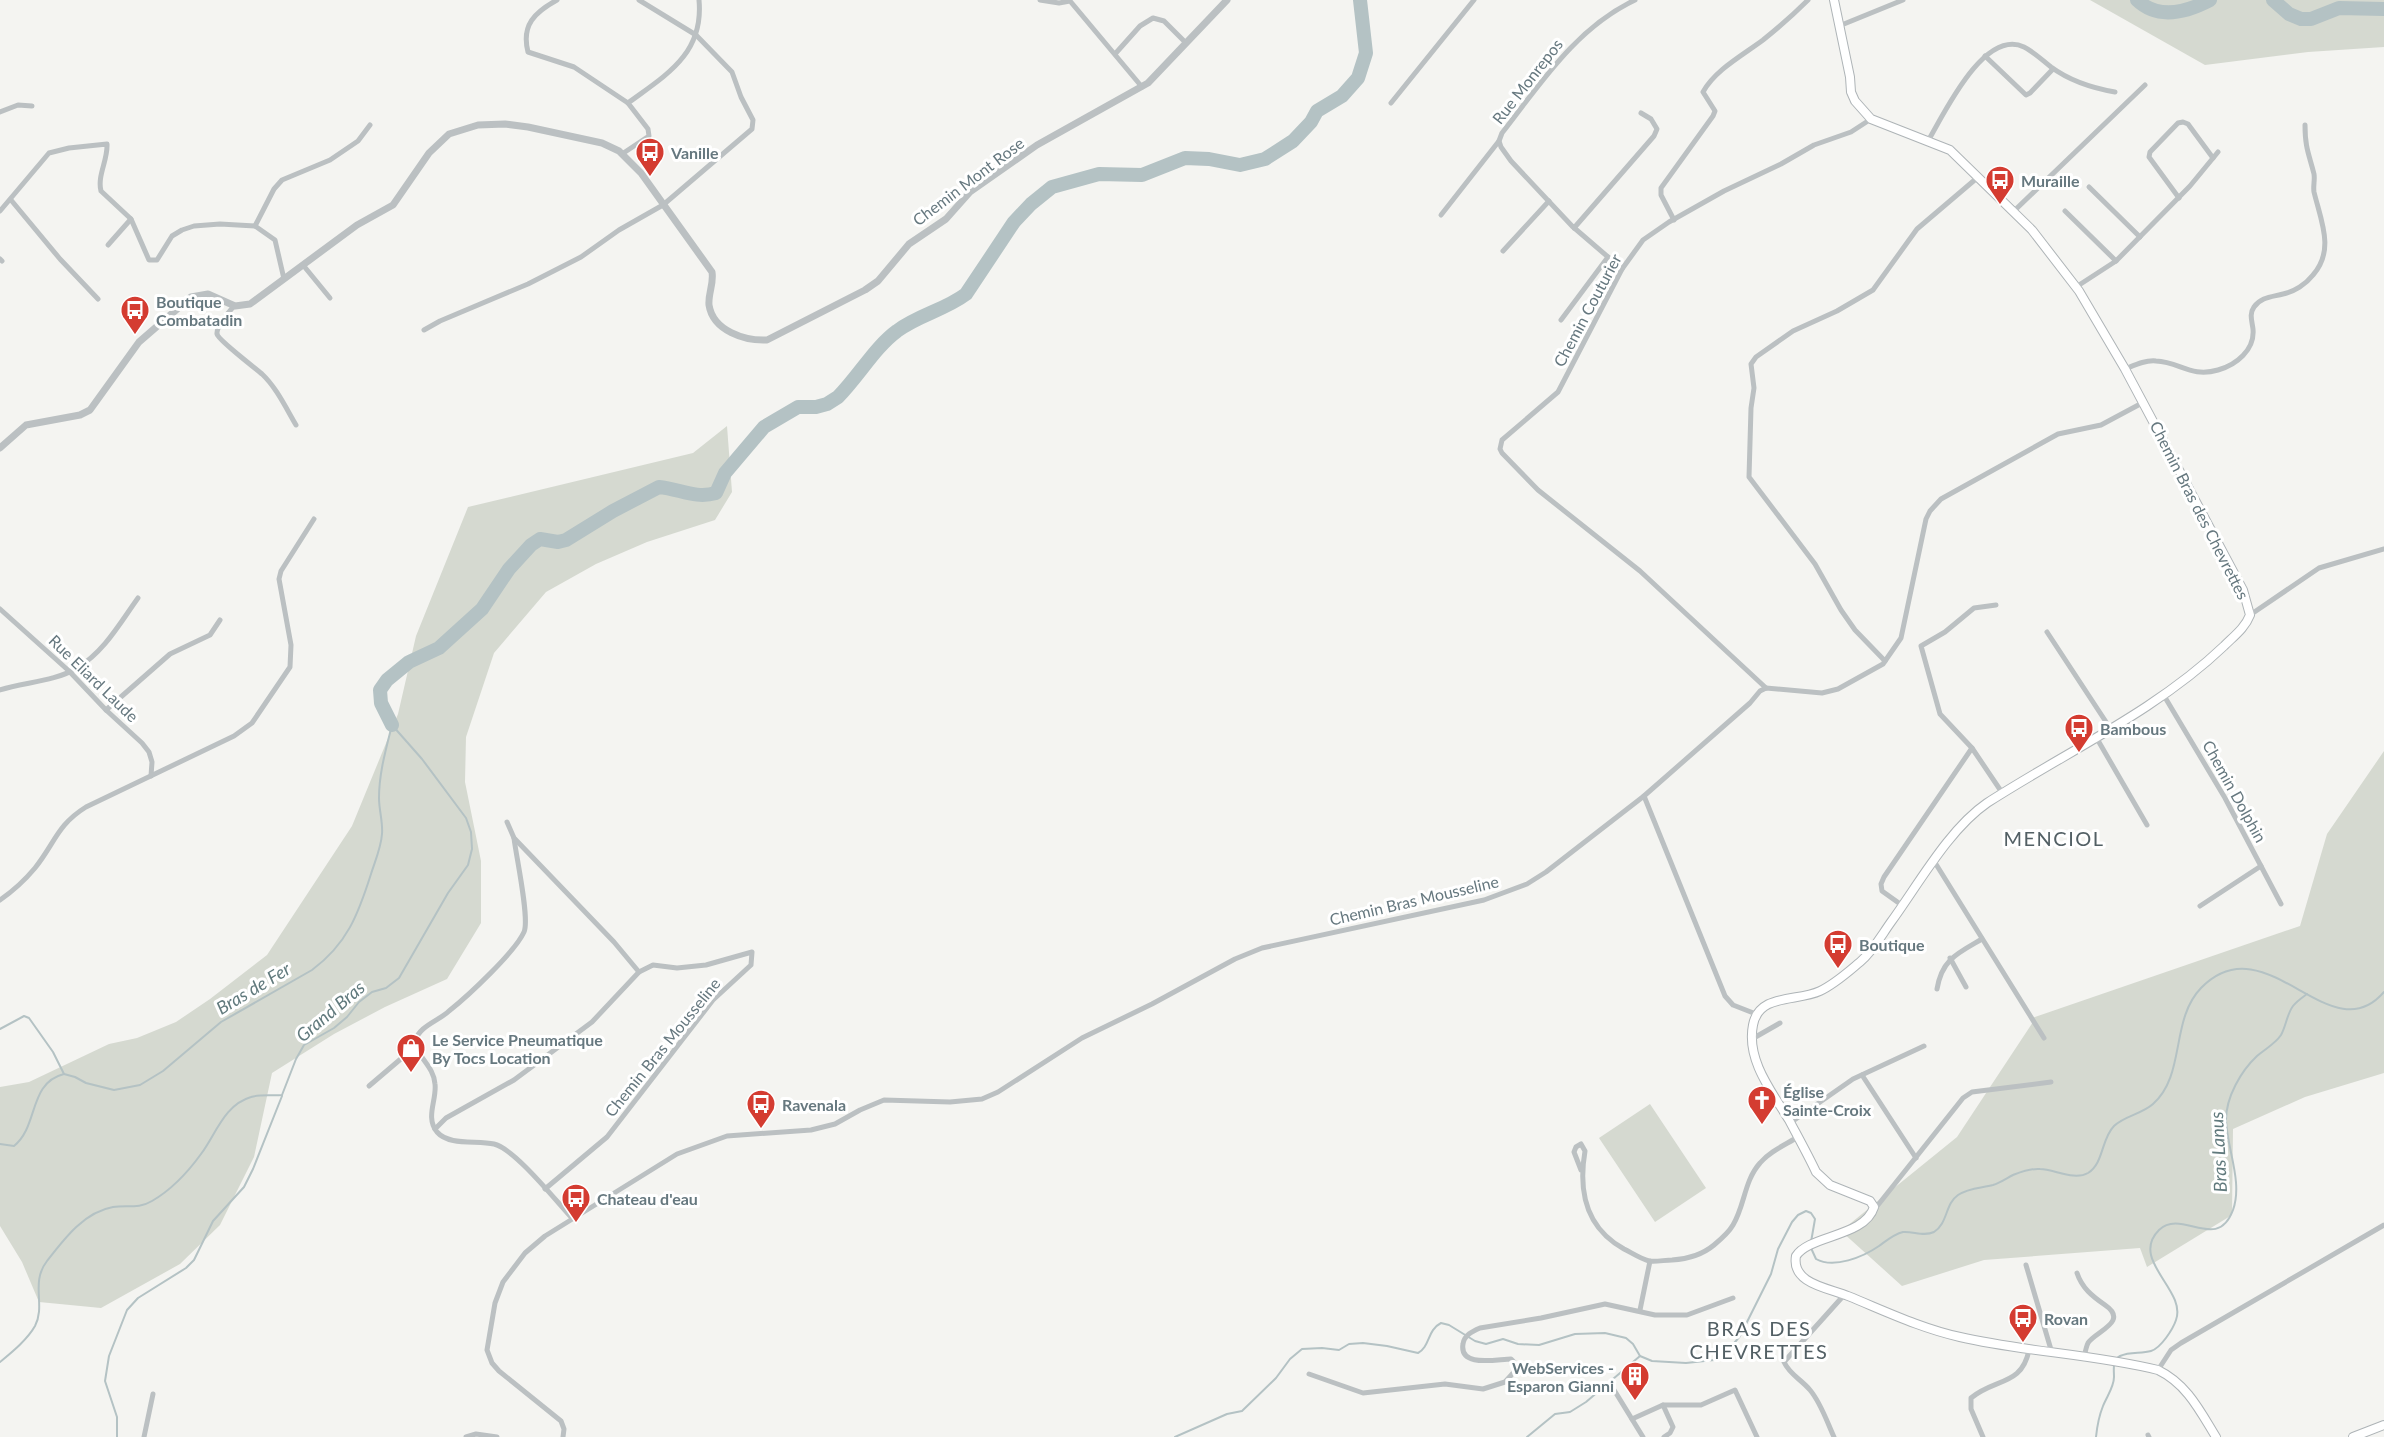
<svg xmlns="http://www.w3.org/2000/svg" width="2384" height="1437" font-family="Lato,sans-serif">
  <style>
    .green { fill: #d5d9d0 }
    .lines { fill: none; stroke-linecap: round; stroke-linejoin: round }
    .stream { stroke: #b4c2c4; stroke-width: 2 }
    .river { stroke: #b4c2c4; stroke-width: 14 }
    .secondary-casing { stroke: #aeb4b7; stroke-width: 10 }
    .minor { stroke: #bbc0c2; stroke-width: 5 }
    .tertiary { stroke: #bbc0c2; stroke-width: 7 }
    .secondary { stroke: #fff; stroke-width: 8 }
    .labels { text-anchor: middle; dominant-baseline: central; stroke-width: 6; stroke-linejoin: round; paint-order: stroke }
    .street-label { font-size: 16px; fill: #66787f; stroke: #fff }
    .poi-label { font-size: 16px; font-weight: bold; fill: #66787f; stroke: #fff; text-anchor: start }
    .water-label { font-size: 18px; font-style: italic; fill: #617a7d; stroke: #fff }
    .quarter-label { font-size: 20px; letter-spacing: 1.5px; fill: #536065; stroke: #fff }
  </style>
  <rect width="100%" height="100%" fill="#f4f4f1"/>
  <g class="green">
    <polygon points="2090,0 2384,0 2384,47 2308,52 2205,65"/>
    <polygon points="727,426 732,492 715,520 647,542 596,564 546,592 494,653 466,737 465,782 481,861 481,923 447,979 385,1007 334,1034 272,1073 254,1157 220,1225 180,1264 101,1308 39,1302 22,1262 0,1226 0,1087 29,1082 109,1044 137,1038 176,1022 210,999 267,955 352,826 398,714 416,636 468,507 693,453"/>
    <polygon points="2384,751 2384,1073 2305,1097 2233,1129 2232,1215 2147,1267 2140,1248 1984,1260 1902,1286 1841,1231 1957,1137 2033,1022 2032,1018 2300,926 2327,834"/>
    <polygon points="1650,1104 1706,1188 1655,1222 1599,1138"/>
  </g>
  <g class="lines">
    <g class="stream">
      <path d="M0 1029 24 1016 29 1018 53 1052 64 1074 75 1077 86 1083 114 1090 140 1085 163 1071 221 1022 312 970C347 944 358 915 371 874 375 861 381 848 382 834 383 822 379 810 379 798 379 773 386 749 392 725"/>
      <path d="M0 1144 14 1146C39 1126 28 1083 64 1074"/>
      <path d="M1811 1248 1816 1259C1834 1269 1863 1257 1879 1246 1886 1241 1894 1234 1903 1232 1913 1231 1924 1237 1934 1232 1948 1223 1945 1204 1958 1195 1968 1188 1981 1188 1993 1185 2000 1183 2007 1178 2013 1175 2021 1172 2031 1168 2040 1169 2054 1169 2074 1181 2088 1173 2104 1163 2101 1139 2114 1126 2124 1116 2142 1114 2153 1104 2186 1075 2170 1020 2201 988 2266 921 2330 1055 2384 992"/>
      <path d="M0 1362C12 1352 27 1340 35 1326 46 1305 30 1283 47 1261 64 1239 84 1212 113 1207 127 1205 139 1209 152 1201 171 1190 188 1172 201 1154 216 1134 224 1105 251 1097 260 1094 273 1096 282 1095L296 1059 304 1045 334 1028 347 1017 359 1002 372 992 386 988 399 978 448 893 468 865 472 849 471 832 466 818 422 759 392 725"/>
      <polyline points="117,1437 117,1417 105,1381 109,1356 127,1310 138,1298 186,1268 194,1260 213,1221 244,1187 253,1169 282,1096"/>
      <path d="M1175 1437 1227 1414 1242 1411 1276 1378 1290 1359 1302 1349 1322 1348 1339 1350 1349 1344 1363 1343 1387 1346 1418 1353C1430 1347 1427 1330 1441 1323L1449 1325 1475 1341 1486 1344 1503 1339 1518 1344 1539 1345 1575 1334 1605 1333 1626 1338 1633 1344 1640 1356 1652 1361 1686 1363 1714 1360 1726 1353 1740 1336 1771 1274 1778 1249 1792 1222 1798 1215 1806 1211 1811 1213 1815 1219 1811 1242"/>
      <polyline points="1527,1437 1555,1414 1570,1412 1586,1402 1640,1356"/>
      <path d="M2096 1437C2097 1427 2099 1416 2103 1406 2107 1396 2114 1387 2114 1377 2114 1369 2112 1360 2120 1356 2130 1351 2141 1354 2151 1351 2161 1348 2173 1329 2176 1320 2187 1290 2129 1260 2159 1230 2182 1208 2217 1253 2233 1210 2243 1182 2227 1149 2226 1120 2226 1097 2241 1071 2257 1056 2265 1049 2275 1044 2281 1035 2286 1026 2287 1014 2293 1006 2297 1001 2303 997 2307 994"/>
    </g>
    <g class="river">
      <path d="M2137 0C2158 20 2187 12 2210 0"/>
      <polyline points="2273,0 2289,14 2301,19 2311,19 2339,8 2384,9"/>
      <path d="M392 725 381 703 380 690 387 680 409 662 439 648 482 609 509 569 531 545 540 539 558 542 566 540 613 511 659 487C680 489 695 499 716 493L725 473 764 427 798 407H816L827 404 838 397C858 377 875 347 897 331 918 315 945 310 966 294L1014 222 1031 204 1052 187 1099 174 1142 175 1185 158 1209 159 1240 165 1265 159 1293 141 1311 122 1317 111 1342 96 1358 78 1366 53 1360 0"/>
    </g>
    <g class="secondary-casing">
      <g id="secondary">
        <path d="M1834 0 1850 77 1851 92 1855 101 1871 119 1950 150 2032 230 2079 291 2125 369 2243 590 2250 615C2245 628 2234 636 2224 646 2156 711 2066 752 1987 803 1949 829 1918 885 1891 922 1881 936 1873 951 1860 962 1848 972 1835 984 1820 991 1797 1002 1759 993 1753 1025 1746 1060 1772 1092 1789 1120 1798 1137 1808 1155 1816 1172L1830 1185 1870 1201 1874 1207C1865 1237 1809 1235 1796 1256 1791 1284 1829 1288 1848 1296 1885 1311 1920 1328 1960 1337 2025 1352 2093 1354 2158 1370 2187 1384 2200 1411 2216 1437"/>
        <polyline points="2353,1437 2384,1425"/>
      </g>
    </g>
    <g class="minor">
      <path d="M557 0C535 12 521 25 528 52L574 67 628 103"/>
      <polyline points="1040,0 1059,3 1070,1 1142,87"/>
      <polyline points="1839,26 1903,0"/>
      <polyline points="1115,54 1140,26 1153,18 1164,21 1186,43"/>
      <polyline points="1985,56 2026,95 2030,93 2053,69"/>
      <polyline points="1391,103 1474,0"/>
      <polyline points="0,112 18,105 32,106"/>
      <path d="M1928 141C1944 114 1984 28 2024 47 2034 52 2042 60 2051 67 2070 81 2092 88 2115 92"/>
      <path d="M622 154 649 136 648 129 628 103C666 75 704 54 699 0"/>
      <polyline points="2089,187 2140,237"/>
      <polyline points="2179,198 2149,157 2150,152 2178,123 2183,122 2188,124 2213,158"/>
      <polyline points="11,200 60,259 98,299"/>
      <path d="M0 211 49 153 69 148 107 144C108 160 97 176 101 191L131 219 149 260H157L172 236 182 230 194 226 220 224 255 226 275 240 284 279"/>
      <polyline points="2014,211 2145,85"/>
      <polyline points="2065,211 2116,261"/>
      <polyline points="1441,215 1499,141"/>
      <path d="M1674 220 1661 195V188L1713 116 1715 111 1703 92C1715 70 1743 55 1763 40 1778 28 1794 14 1808 0"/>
      <polyline points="255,226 274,189 282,180 330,160 358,141 370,125"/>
      <polyline points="1574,228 1654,136 1657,129 1651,119 1641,113"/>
      <polyline points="108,245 131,219"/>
      <polyline points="1503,251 1549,201"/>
      <polyline points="0,259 2,261"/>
      <polyline points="303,265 330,298"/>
      <path d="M1622 269 1572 226 1511 161 1501 147 1499 141 1502 133C1541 83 1576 28 1635 0"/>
      <polyline points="2076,287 2116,261 2190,186 2218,152"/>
      <path d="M234 306C229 312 216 326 217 334 218 340 254 367 262 374 276 387 286 408 296 425"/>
      <polyline points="1561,320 1608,257"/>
      <polyline points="424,330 440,321 528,284 581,257 619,230 663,205 752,129 753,120 741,97 732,72 696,35 639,0"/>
      <path d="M2125 369C2135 365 2145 360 2156 361 2180 362 2191 378 2218 370 2236 365 2255 350 2253 329 2252 321 2249 314 2254 307 2261 297 2272 297 2283 294 2294 292 2306 284 2313 275 2335 250 2321 221 2314 192 2313 186 2315 180 2314 174 2309 154 2305 148 2305 125"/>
      <polyline points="1996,605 1974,608 1945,632 1921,646 1940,714 1972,748 2003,794"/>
      <polyline points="0,609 69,671 106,710 142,743 149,752 152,762 151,776"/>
      <polyline points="2250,615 2319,568 2384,549"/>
      <polyline points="2047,632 2110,728"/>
      <polyline points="1885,661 1855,630 1841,610 1815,564 1749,477 1751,408 1754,388 1751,364 1756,357 1793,331 1837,311 1873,290 1917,229 1977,178"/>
      <polyline points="1766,688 1640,571 1538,490 1502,453 1500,449 1502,440 1558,392 1622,269 1643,240 1669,222 1724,191 1781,164 1814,145 1851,132 1871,119"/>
      <path d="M0 690C24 682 54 682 77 668 104 652 120 623 138 598"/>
      <polyline points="2163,694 2225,798 2281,904"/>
      <polyline points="106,710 170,654 210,635 220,620"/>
      <polyline points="2096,737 2147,825"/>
      <polyline points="1644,796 1725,996 1733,1005 1756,1014"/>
      <polyline points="507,822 514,838 614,942 639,972"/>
      <path d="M514 838C516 856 530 919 524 932 515 952 468 996 449 1011 440 1020 418 1027 416 1040 413 1054 434 1065 435 1084 437 1100 425 1117 437 1132 449 1146 477 1140 494 1144 515 1149 556 1201 572 1218"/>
      <polyline points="1934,861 2044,1038"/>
      <path d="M0 900C13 891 25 880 35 868 55 843 57 825 86 807L234 736 252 723 290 667 291 645 279 579 281 571 314 519"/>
      <polyline points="1903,906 1882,891 1881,884 1884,877 1972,748"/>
      <polyline points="2200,906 2261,866"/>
      <polyline points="1950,958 1966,987"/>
      <path d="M1937 989C1942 959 1958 953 1982 939"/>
      <polyline points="1752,1039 1780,1023"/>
      <polyline points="1862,1075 1916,1158"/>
      <polyline points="369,1086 416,1046"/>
      <polyline points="1790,1123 1853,1079 1924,1046"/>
      <polyline points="435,1129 446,1118 514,1080 592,1022 639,972 653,965 677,968 706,965 752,952 751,965 713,1000 607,1137 545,1189"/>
      <path d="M1581 1170 1574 1152 1576 1147 1581 1144 1585 1151C1578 1192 1586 1228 1624 1249 1632 1253 1641 1259 1649 1261 1656 1262 1665 1260 1672 1260 1687 1259 1702 1255 1714 1245 1720 1240 1729 1232 1733 1225 1745 1205 1744 1181 1760 1163 1770 1151 1785 1145 1798 1137"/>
      <polyline points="1874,1210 1963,1098 1972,1092 2051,1082"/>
      <polyline points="2026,1265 2052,1353"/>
      <path d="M2077 1273C2082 1288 2092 1296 2105 1305 2130 1322 2094 1332 2088 1343 2086 1347 2085 1353 2084 1358"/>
      <polyline points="1640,1310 1650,1261"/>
      <polyline points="2158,1370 2171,1350 2181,1343 2384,1225"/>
      <path d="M1309 1374 1363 1393 1445 1384 1483 1389 1505 1382 1514 1372 1515 1363 1511 1359C1497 1359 1459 1368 1463 1344 1464 1335 1473 1331 1480 1328L1541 1318 1605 1304 1655 1315H1687L1733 1298"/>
      <polyline points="1611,1385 1643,1437"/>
      <polyline points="1663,1405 1673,1427 1670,1433 1664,1437"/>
      <polyline points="1632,1419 1663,1405 1701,1405 1735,1390 1757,1437"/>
      <polyline points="2148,1435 2149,1437"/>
      <polyline points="144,1437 153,1394"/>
      <polyline points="466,1437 476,1434 497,1437"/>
      <polyline points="563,1437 564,1429 561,1421 499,1371 492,1363 487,1350 495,1303 503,1282 525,1253 545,1236 677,1154 727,1136 811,1130 835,1124 860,1110 884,1100 950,1102 982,1099 998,1092 1082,1038 1152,1004 1235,959 1262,948 1484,900 1527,884 1546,872 1644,796 1750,703 1760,691 1766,688 1822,693 1838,689 1883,664 1901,638 1926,519 1930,511 1941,499 2058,434 2101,425 2144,402"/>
      <path d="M1834 1437C1827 1422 1821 1403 1810 1390 1801 1379 1790 1375 1784 1362L1845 1294"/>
      <path d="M1983 1437 1971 1409V1398C1995 1378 2022 1386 2029 1350"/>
    </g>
    <path class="tertiary" d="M0 448 26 425 80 415 90 410 139 342 191 297 208 294 235 306 250 304 357 225 393 205 429 153 449 134 478 125 505 124 528 127 602 143 619 151 641 173 712 272C714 284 708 293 709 305 713 331 745 341 767 340L865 290 878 281 909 244 946 219 970 192 1037 145 1148 83 1227 0"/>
    <use href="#secondary" class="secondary"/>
  </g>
  <defs>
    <g id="bus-pin" transform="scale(1.5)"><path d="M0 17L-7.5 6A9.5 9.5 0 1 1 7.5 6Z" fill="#d43c31" stroke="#fff"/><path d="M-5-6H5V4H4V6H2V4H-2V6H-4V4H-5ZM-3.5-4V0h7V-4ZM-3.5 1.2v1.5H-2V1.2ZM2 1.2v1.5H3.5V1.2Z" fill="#fff"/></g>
    <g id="shop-pin" transform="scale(1.5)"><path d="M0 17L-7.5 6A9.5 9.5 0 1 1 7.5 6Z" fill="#d43c31" stroke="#fff"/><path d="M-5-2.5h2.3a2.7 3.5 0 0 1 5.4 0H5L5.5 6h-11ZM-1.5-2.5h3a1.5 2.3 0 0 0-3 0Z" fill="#fff"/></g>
    <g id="church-pin" transform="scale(1.5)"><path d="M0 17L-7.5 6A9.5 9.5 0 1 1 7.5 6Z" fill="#d43c31" stroke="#fff"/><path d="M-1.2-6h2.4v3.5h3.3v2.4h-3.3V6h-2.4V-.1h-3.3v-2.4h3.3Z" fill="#fff"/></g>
    <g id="building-pin" transform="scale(1.5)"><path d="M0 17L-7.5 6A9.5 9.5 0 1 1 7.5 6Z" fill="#d43c31" stroke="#fff"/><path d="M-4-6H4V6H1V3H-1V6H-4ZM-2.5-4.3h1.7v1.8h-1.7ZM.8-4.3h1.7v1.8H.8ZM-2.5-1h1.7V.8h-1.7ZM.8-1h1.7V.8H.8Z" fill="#fff"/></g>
  </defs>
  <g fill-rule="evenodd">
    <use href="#bus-pin" x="650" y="152"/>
    <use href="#bus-pin" x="2000" y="180"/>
    <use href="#bus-pin" x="135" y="310"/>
    <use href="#bus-pin" x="2079" y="728"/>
    <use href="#bus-pin" x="1838" y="944"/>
    <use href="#shop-pin" x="411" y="1048"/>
    <use href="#church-pin" x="1762" y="1100"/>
    <use href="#bus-pin" x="761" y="1104"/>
    <use href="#bus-pin" x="576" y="1198"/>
    <use href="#bus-pin" x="2023" y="1318"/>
    <use href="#building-pin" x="1635" y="1376"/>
  </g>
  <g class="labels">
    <g class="street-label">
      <text transform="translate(1527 81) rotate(-52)">Rue Monrepos</text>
      <text transform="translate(968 181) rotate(-37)">Chemin Mont Rose</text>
      <text transform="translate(1587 310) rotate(-62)">Chemin Couturier</text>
      <text transform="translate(2200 510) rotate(63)">Chemin Bras des Chevrettes</text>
      <text transform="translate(94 678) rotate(44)">Rue Eliard Laude</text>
      <text transform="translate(2235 791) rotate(61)">Chemin Dolphin</text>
      <text transform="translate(1414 900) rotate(-13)">Chemin Bras Mousseline</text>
      <text transform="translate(662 1047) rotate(-51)">Chemin Bras Mousseline</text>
    </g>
    <g class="poi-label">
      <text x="671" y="152">Vanille</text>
      <text x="2021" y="180">Muraille</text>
      <text x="156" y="301">Boutique<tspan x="156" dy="18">Combatadin</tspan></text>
      <text x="2100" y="728">Bambous</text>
      <text x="1859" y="944">Boutique</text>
      <text x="432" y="1039">Le Service Pneumatique<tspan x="432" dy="18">By Tocs Location</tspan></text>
      <text x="1783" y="1091">Église<tspan x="1783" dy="18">Sainte-Croix</tspan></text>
      <text x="782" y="1104">Ravenala</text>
      <text x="597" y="1198">Chateau d'eau</text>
      <text x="2044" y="1318">Rovan</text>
      <text x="1614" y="1367" text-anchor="end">WebServices -<tspan x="1614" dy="18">Esparon Gianni</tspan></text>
    </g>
    <g class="water-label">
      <text transform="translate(253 988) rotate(-31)">Bras de Fer</text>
      <text transform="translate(330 1011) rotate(-40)">Grand Bras</text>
      <text transform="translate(2218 1152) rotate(-93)">Bras Lanus</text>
    </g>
    <g class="quarter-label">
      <text x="2054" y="838">MENCIOL</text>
      <text x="1759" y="1328">BRAS DES<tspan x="1759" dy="23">CHEVRETTES</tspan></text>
    </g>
  </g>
</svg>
